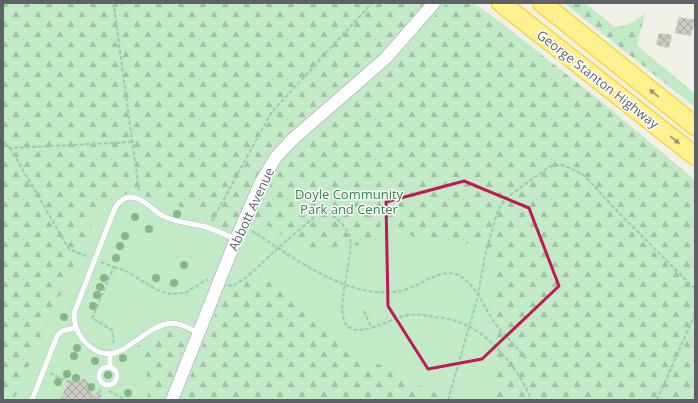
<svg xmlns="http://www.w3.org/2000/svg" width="698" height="403" font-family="'Open Sans',sans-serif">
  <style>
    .green { fill: #c2eac7 }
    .forest { fill: url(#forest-firs) }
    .building { fill: url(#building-cross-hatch) }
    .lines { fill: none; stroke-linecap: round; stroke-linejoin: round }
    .service-casing { stroke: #bbbec3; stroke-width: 6 }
    .tertiary-casing { stroke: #bbbec3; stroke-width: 14 }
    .motorway-casing { stroke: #f8cb00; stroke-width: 20 }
    .path { stroke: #9accaf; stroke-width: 2; stroke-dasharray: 4 2; stroke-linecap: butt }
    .service { stroke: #fff; stroke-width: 5 }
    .tertiary { stroke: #fff; stroke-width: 12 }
    .motorway { stroke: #fff190; stroke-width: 18 }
    .tree { fill: #86b68a }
    .oneway { fill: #969376 }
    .marked { fill: none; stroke: #c2185b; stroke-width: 3; stroke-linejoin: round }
    .labels { text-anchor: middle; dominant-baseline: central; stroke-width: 3; stroke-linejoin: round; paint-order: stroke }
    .street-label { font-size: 13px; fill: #5e6168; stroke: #fff }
    .park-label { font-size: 13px; fill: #2f863e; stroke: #fff }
  </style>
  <defs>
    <pattern id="forest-firs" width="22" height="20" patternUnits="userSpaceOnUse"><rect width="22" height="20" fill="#c2eac7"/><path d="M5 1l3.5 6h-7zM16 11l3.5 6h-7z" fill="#a1c1a5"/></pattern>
    <pattern id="building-cross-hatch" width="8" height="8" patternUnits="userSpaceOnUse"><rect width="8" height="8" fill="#cccbc3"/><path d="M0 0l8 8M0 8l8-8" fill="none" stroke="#a9a8a2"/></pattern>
  </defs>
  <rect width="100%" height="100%" fill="#f1f0e7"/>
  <polygon class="green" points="3,3 466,3 695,400 3,400"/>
  <g class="forest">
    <path d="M3 3H428L372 64 296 128 236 226 230 230C221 228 212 227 209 217L198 212 135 193C111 193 118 203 106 213L98 210 15 397 12 400 3 399Z"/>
    <polygon points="447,3 473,3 495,18 608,107 695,180 695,400 495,400 492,381 497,282 487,246 413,237 384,217 373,244 304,249 267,225 264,234 251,225 261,201 282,165 302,143 394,59"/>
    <polygon points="564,3 585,3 615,27 625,26 645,14 637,45 695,94 695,107"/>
    <polygon points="262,276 347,348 449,400 181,400 226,287 233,287"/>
    <path d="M177 329 184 333 187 347 166 400H147C152 381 145 364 135 348 149 338 159 330 177 329Z"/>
  </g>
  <g class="building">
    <polygon points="679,17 695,20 691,36 675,33"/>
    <polygon points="659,33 672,35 669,48 656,45"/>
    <polygon points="70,379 77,382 80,379 85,379 88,383 87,387 93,390 91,395 94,396 96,392 102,395 99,399 102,400 60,400"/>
  </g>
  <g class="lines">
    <g class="service-casing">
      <g id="service">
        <path d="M198 333C186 326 177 321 163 325 137 332 117 371 88 345 78 336 74 326 74 313L113 213C116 205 121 198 130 197 143 197 154 212 165 217 178 223 193 223 206 227 216 230 226 235 235 239"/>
        <polyline points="110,354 110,367"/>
        <circle cx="108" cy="376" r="9"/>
        <polyline points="32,400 57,336 62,331 75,328"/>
      </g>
    </g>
    <g class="tertiary-casing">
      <polyline id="tertiary" points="172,400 236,239 261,182 276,157 293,139 386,58 434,3"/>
    </g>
    <g class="motorway-casing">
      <g id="motorway">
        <polyline points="501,3 695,156"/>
        <polyline points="542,3 695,126"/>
      </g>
    </g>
    <g class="path">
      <polyline points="124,3 114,7 139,191"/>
      <polyline points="3,144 10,148 133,142"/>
      <polyline points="10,148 69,249 88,257"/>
      <polyline points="212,221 271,113 371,4 370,3"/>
      <path d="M252 231C293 257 349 301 400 291 418 288 437 269 455 274 477 281 484 311 498 327 507 338 517 347 526 359"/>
      <polyline points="101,262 114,267 92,318 112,330 114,344"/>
      <polyline points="114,267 126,271 157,290 169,294 185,293 208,279"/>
      <path d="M228 285 233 286 247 277 278 248 319 213C327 212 334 215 340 222 344 226 348 231 350 237 355 258 329 321 352 329 365 334 391 319 404 316 415 313 424 315 435 317 445 318 455 320 464 324 491 335 522 373 531 400"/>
      <polyline points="364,311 371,327"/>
      <polyline points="50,373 69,382"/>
      <polyline points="109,391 126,400"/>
      <polyline points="99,393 102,387"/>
      <polyline points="448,400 478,296 485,255 498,210 506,198 549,167 555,165 563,165 584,175 616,210 695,289"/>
      <polyline points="657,400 695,314"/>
    </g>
    <use href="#service" class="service"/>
    <use href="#tertiary" class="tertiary"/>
    <use href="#motorway" class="motorway"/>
  </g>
  <g class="tree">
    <circle cx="177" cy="214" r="4"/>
    <circle cx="135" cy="217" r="4"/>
    <circle cx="149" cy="229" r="4"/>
    <circle cx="125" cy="236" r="4"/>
    <circle cx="120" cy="246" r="4"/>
    <circle cx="116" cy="258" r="4"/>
    <circle cx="184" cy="265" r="4"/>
    <circle cx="104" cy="278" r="4"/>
    <circle cx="156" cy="278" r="4"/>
    <circle cx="174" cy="283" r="4"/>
    <circle cx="100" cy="287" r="4"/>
    <circle cx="97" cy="295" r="4"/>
    <circle cx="93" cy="306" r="4"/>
    <circle cx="64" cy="317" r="4"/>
    <circle cx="77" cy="348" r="4"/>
    <circle cx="74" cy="356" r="4"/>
    <circle cx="123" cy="358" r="4"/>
    <circle cx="95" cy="361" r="4"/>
    <circle cx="67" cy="374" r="4"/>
    <circle cx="108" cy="375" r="4"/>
    <circle cx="76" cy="378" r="4"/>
    <circle cx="58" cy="382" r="4"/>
    <circle cx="91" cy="387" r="4"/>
    <circle cx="128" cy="393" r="4"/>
  </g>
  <defs><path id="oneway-solid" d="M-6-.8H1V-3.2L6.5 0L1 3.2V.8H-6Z"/></defs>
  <g class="oneway">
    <use href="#oneway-solid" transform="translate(654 93) rotate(-141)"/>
    <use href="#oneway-solid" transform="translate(675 140) rotate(39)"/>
  </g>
  <path class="marked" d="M464 181 529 208 559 286 482 359 428 369 388 306 386 202Z"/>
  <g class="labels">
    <g class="street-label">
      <text transform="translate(598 79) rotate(38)">George Stanton Highway</text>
      <text transform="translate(251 209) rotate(-65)">Abbott Avenue</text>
    </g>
    <g class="park-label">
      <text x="349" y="194">Doyle Community<tspan x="349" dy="15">Park and Center</tspan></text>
    </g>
  </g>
  <rect width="698" height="403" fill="none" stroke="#5e6168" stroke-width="8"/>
</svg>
